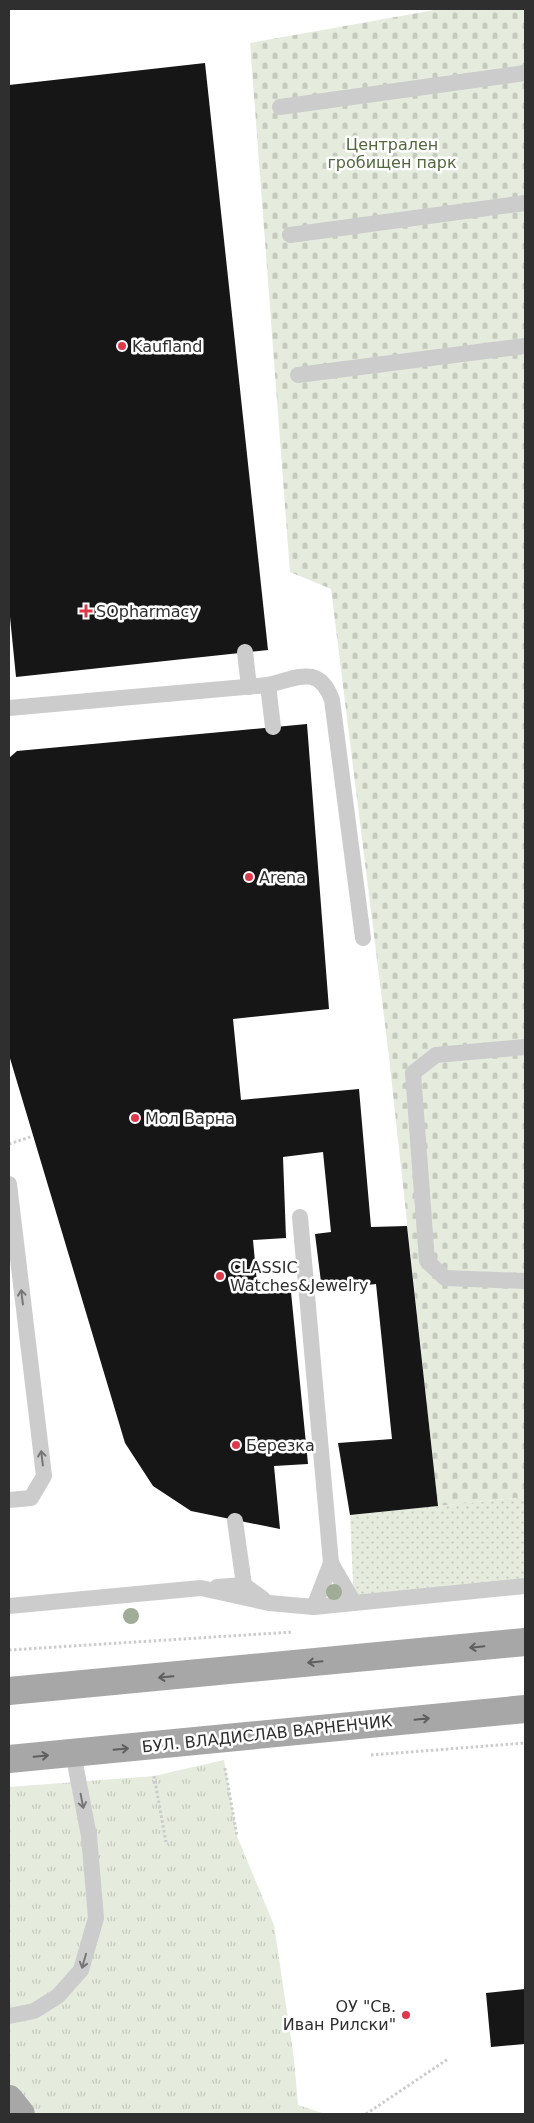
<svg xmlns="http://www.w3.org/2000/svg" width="534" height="2123" font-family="'DejaVu Sans',sans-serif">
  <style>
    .grass { fill: url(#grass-dots) }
    .cemetery { fill: url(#cemetery-stones) }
    .park { fill: url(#park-tufts) }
    .building { fill: #161616 }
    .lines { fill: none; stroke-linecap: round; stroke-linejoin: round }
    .path { stroke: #ccc; stroke-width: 3; stroke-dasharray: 2.5 2.5; stroke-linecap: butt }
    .lane { stroke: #ccc; stroke-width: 16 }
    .primary { stroke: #a7a7a7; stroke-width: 28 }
    .tree { fill: #a0ac95 }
    .oneway { stroke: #767676 }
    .oneway2 { stroke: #5f5f5f }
    .poi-dot { fill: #dd394a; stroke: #fff; stroke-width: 2 }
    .labels { text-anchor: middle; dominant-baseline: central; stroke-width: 5; stroke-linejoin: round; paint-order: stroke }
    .park-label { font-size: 16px; fill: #53683e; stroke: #fff }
    .poi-label { font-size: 16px; fill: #2f2f2f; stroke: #fff; text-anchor: start }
    .street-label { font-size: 16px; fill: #2f2f2f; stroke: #fff }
  </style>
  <defs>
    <pattern id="grass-dots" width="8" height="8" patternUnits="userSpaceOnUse" patternTransform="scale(1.25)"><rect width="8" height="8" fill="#e5ebdd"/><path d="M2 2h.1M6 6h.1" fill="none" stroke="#c5cabe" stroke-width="1.8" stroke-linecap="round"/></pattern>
    <pattern id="cemetery-stones" width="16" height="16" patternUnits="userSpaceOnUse" patternTransform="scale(1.25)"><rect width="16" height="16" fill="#e5ebdd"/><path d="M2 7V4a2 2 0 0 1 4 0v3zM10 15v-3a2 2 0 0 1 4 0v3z" fill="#c5cabe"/></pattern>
    <pattern id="park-tufts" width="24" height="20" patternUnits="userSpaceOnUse" patternTransform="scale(1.25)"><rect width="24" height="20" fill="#e5ebdd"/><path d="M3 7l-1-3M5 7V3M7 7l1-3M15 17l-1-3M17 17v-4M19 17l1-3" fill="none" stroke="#c5cabe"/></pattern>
  </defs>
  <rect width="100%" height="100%" fill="#fff"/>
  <polygon class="grass" points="525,1497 525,1586 354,1603 350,1515"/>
  <polygon class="cemetery" points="440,9 525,9 525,1497 438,1506 388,1048 331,589 290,572 250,43"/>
  <polygon class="park" points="224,1760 237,1836 274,1925 294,2059 298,2105 325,2114 21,2114 9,2099 9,1787 154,1776"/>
  <g class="building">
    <polygon points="205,63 268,650 16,677 9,607 9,85"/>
    <polygon points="307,724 329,1009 233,1019 241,1100 359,1089 371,1227 407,1226 438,1506 350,1515 338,1443 392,1439 376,1284 322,1290 315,1234 331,1232 323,1152 283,1157 286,1238 253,1240 258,1294 291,1292 308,1464 274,1466 280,1529 191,1511 153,1486 125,1443 9,1055 9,758 17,751"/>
    <polygon points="525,1989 525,2044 491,2047 486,1993"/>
  </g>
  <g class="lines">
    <g class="path">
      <polyline points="9,1144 33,1136"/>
      <polyline points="9,1650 293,1632"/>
      <polyline points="371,1755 525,1743"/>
      <polyline points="225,1768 237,1836"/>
      <polyline points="154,1776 166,1842"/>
      <polyline points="366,2114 448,2059"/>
    </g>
    <g class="lane">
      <polyline points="280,107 525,73"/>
      <polyline points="290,235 525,203"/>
      <polyline points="298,375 525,346"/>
      <polyline points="245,652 249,687"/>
      <path d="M268 685C298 678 319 664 332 700L363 938"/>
      <polyline points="9,708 268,685 273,727"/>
      <polyline points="525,1047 436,1055 413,1073 427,1261 445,1278 525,1281"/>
      <polyline points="9,1184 44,1476 31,1498 9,1500"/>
      <polyline points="300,1217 331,1563 354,1603"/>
      <polyline points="235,1521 244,1585"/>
      <polyline points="217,1587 244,1585 263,1599"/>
      <polyline points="9,1606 201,1588 269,1603 314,1607 525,1586"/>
      <polyline points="314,1607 331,1563"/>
      <polyline points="9,2016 34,2011 58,1996 81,1970 96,1918 89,1836 73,1753"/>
    </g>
    <g class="primary">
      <polyline points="9,1691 525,1642"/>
      <polyline points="9,1759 525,1709"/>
      <polyline points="9,2099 21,2114"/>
    </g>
  </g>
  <g class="tree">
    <circle cx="334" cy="1592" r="8"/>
    <circle cx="131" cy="1616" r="8"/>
  </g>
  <defs><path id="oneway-shaft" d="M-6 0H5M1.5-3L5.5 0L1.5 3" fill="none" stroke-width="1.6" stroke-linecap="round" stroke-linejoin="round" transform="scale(1.25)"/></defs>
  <g class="oneway">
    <use href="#oneway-shaft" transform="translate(22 1297) rotate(-97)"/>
    <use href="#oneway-shaft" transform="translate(42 1458) rotate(-97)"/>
    <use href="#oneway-shaft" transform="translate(82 1801) rotate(79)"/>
    <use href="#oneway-shaft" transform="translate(84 1961) rotate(106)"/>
  </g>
  <g class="oneway2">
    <use href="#oneway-shaft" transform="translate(477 1647) rotate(174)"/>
    <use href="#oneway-shaft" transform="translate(315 1662) rotate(174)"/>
    <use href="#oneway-shaft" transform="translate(166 1677) rotate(175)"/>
    <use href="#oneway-shaft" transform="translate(422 1719) rotate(-6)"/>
    <use href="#oneway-shaft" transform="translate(121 1749) rotate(-5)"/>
    <use href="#oneway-shaft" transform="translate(41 1756) rotate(-5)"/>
  </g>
  <g class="poi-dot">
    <circle cx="122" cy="346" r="5"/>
    <path d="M83.5 603.5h5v5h5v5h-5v5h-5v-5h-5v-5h5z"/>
    <circle cx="249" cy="877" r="5"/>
    <circle cx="135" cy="1118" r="5"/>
    <circle cx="220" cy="1276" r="5"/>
    <circle cx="236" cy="1445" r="5"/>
    <circle cx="406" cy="2015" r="5"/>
  </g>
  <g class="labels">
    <g class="park-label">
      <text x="392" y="144">Централен<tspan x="392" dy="18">гробищен парк</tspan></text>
    </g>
    <g class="poi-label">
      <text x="132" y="346">Kaufland</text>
      <text x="96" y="611">SOpharmacy</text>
      <text x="259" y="877">Arena</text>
      <text x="145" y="1118">Мол Варна</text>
      <text x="230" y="1267">CLASSIC<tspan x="230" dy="18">Watches&amp;Jewelry</tspan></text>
      <text x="246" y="1445">Березка</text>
      <text x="396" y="2006" text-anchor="end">ОУ "Св.<tspan x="396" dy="18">Иван Рилски"</tspan></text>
    </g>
    <g class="street-label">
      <text transform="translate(267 1734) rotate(-6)">БУЛ. ВЛАДИСЛАВ ВАРНЕНЧИК</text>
    </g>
  </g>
  <rect width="534" height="2123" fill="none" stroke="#2f2f2f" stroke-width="20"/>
</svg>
